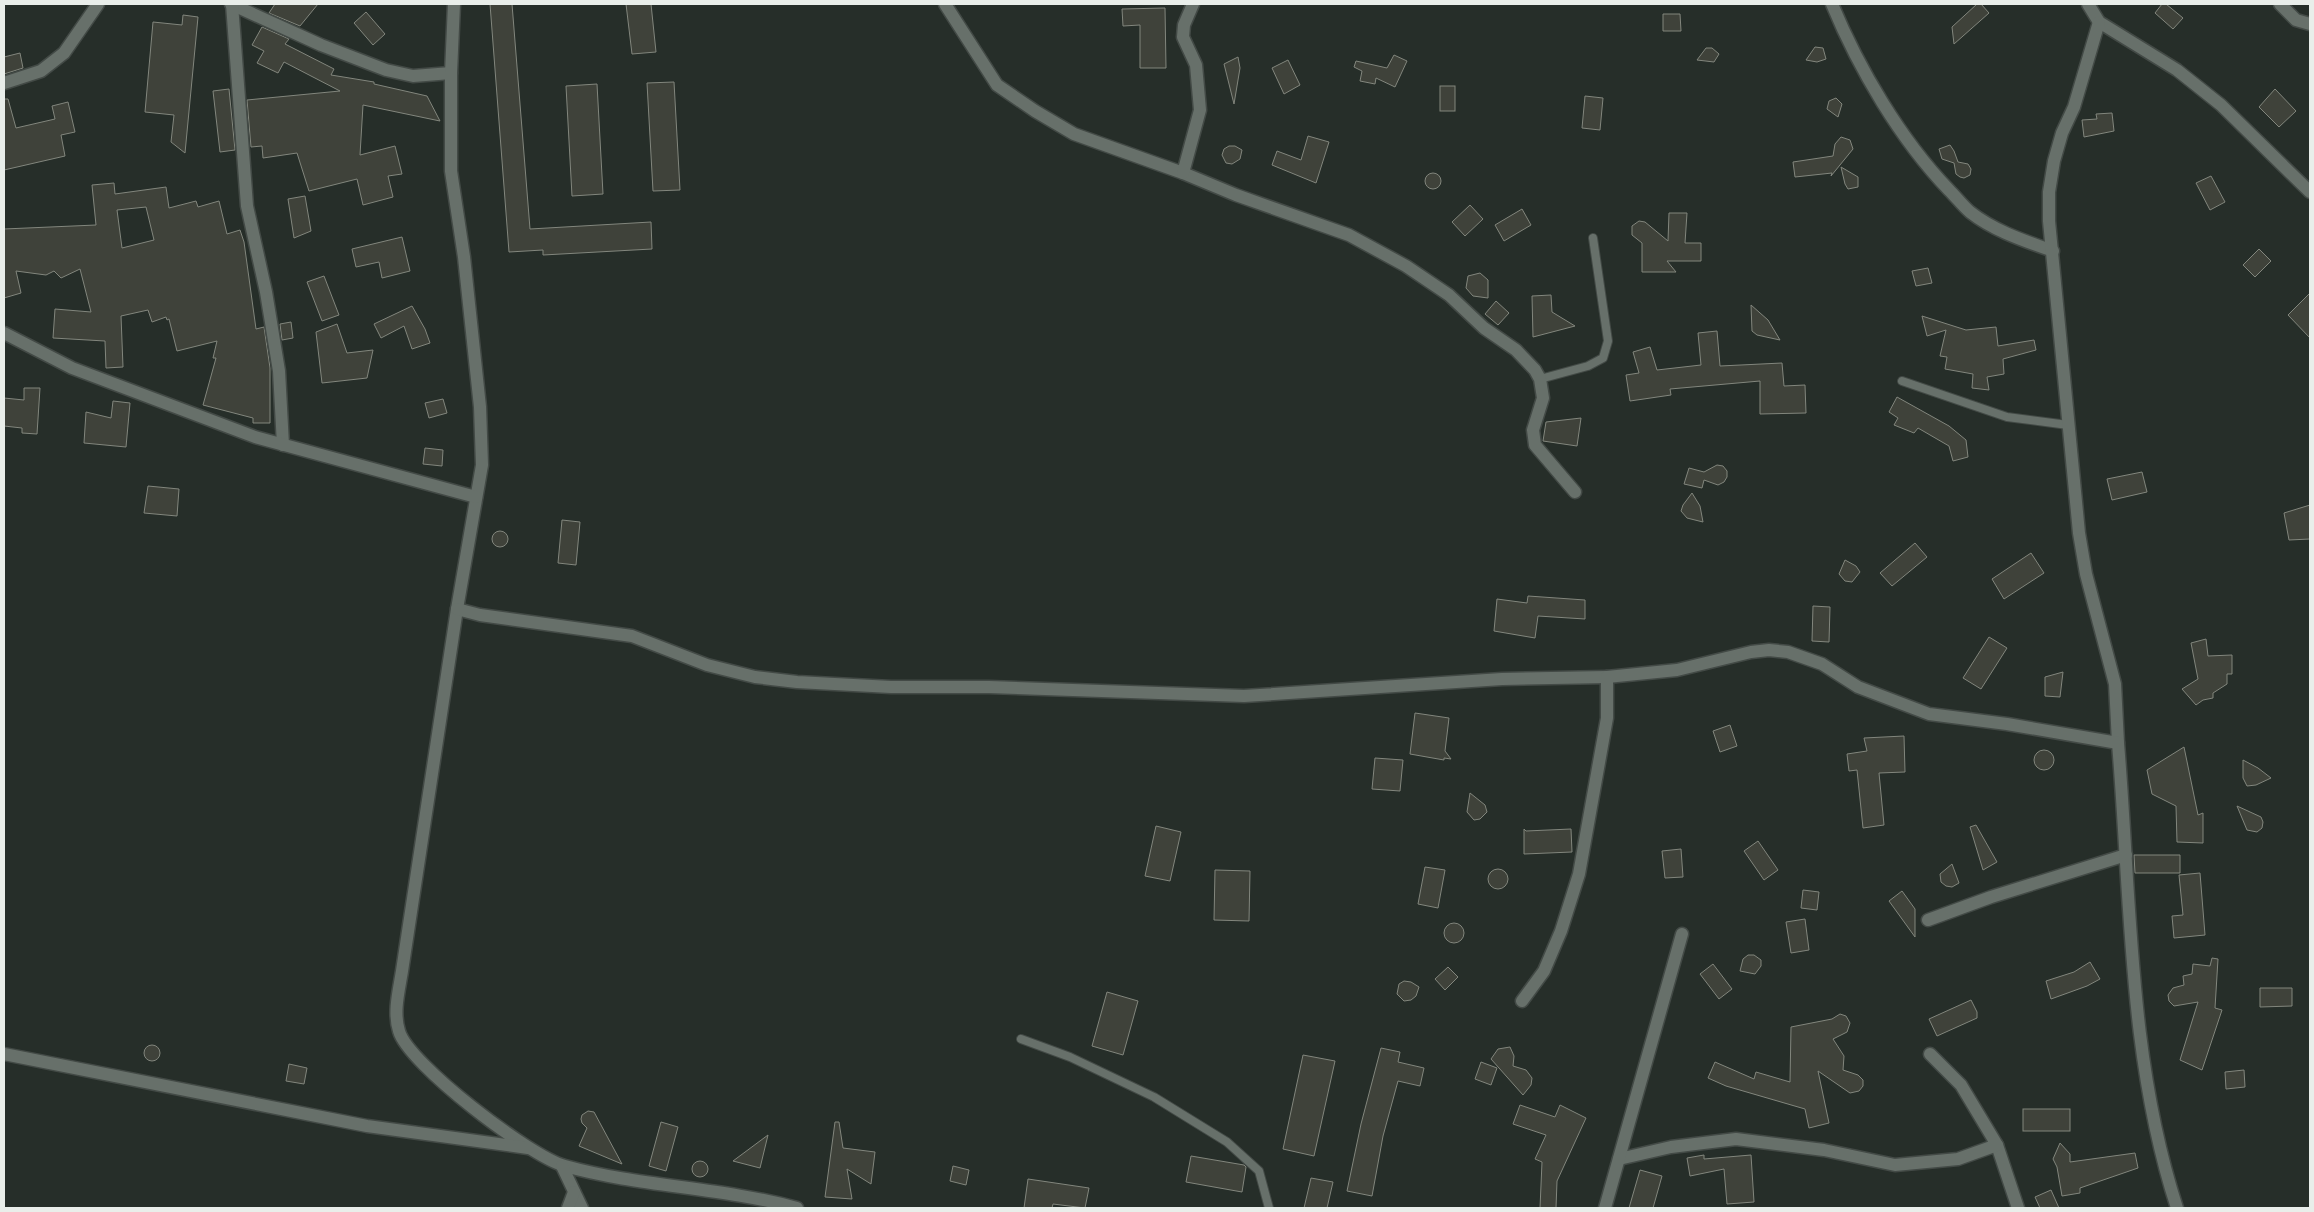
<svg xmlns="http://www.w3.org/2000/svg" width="2314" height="1212" font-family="Roboto,sans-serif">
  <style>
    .building { fill: #3f423a; stroke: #82867d; fill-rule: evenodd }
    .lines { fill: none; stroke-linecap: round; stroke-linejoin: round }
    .service-casing { stroke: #434a46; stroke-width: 10 }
    .minor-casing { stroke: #434a46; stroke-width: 15 }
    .service { stroke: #67706a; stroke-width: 8 }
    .minor { stroke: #67706a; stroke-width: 12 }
  </style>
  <rect width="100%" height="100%" fill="#262e29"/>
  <g class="building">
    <polygon points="275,4 318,4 300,26 269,13"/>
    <polygon points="490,4 512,4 530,229 651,222 652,249 543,255 543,250 509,252"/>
    <polygon points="626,4 651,4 656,52 632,54"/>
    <polygon points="1977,4 1981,4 1989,13 1954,44 1952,27"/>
    <polygon points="2162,4 2166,4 2183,18 2173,29 2155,13"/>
    <polygon points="1165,8 1166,68 1140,68 1140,25 1123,26 1122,9"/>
    <polygon points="366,12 385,34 373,45 354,23"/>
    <polygon points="1663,14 1680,14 1681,31 1663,31"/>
    <polygon points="183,15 198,17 185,153 171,142 174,115 145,112 153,22 182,25"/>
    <polygon points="262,27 289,39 285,44 334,69 331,75 374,82 374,84 427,96 440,121 363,105 360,155 395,146 402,174 388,176 393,197 363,205 357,179 309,191 297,153 263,158 262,146 251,147 247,100 340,91 284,62 278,73 257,63 264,51 252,45"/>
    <polygon points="1815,47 1823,48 1826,59 1817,62 1806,60"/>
    <polygon points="1706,48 1712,48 1719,54 1714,62 1697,60"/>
    <polygon points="20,53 23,68 4,74 4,57"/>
    <polygon points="1394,55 1407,61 1395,87 1376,78 1375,84 1360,81 1362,71 1354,67 1356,61 1387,68"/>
    <polygon points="1238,57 1240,68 1234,104 1224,64"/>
    <polygon points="1288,60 1300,85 1284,94 1272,68"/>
    <polygon points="674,82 680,190 653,191 647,83"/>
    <polygon points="597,84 603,194 572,196 566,86"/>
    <rect x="1440" y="86" width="15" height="25"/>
    <polygon points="229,89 235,150 220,152 213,91"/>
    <polygon points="2275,89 2296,111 2279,127 2259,107"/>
    <polygon points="1585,96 1603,98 1600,130 1582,128"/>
    <polygon points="1836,98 1842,104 1838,117 1827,109 1829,101"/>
    <polygon points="4,99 8,99 16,128 55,119 52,106 68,102 75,132 61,135 65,156 4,170"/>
    <polygon points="2112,113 2114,131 2084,137 2082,120 2097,119 2096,114"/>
    <polygon points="1308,136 1329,142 1316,183 1272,165 1277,151 1301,160"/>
    <polygon points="1841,137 1850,140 1853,149 1831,176 1832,173 1795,177 1793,162 1833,156 1835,144"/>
    <polygon points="1950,145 1954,151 1958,162 1968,164 1971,169 1970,175 1964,178 1960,177 1956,174 1954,163 1942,159 1939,149"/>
    <polygon points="1229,146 1235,146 1242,150 1240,159 1232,164 1226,163 1222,155 1224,149"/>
    <polygon points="1841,167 1858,177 1858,187 1848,189 1845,184"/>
    <circle cx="1433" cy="181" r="8"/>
    <polygon points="2211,176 2225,202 2210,210 2196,183"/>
    <path d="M114 183 115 194 166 187 169 208 196 201 198 207 219 201 227 234 240 230 244 242 256 329 264 327 270 368V423H253V418L203 405 216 358H213L217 341 177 351 169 319 167 320 166 317 152 322 148 310 121 316 123 367 106 368 105 341 53 338 55 309 91 312 80 269 61 278 54 271 46 275 16 271 21 293 4 298V229L96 225 92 185ZM146 207 154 240 122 248 117 210Z"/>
    <polygon points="305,196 311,231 294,238 288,199"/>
    <polygon points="1470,205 1483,219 1465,236 1452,222"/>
    <polygon points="1522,209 1531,225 1504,241 1495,225"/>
    <polygon points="1669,213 1687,213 1685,243 1701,243 1701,261 1667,261 1676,272 1642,272 1642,243 1632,235 1632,226 1639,221 1645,222 1668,241"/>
    <polygon points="402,237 410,271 382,278 379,262 356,267 352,249"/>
    <polygon points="2259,249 2271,261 2255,277 2243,265"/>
    <polygon points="1928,268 1932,283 1916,286 1912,271"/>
    <polygon points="1480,273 1488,280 1488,298 1473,296 1466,288 1468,276"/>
    <polygon points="324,276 339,315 322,321 307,282"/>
    <polygon points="2310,293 2310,338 2288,315"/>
    <polygon points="1551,295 1552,312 1575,326 1533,337 1532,296"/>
    <polygon points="1496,301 1509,313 1498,325 1485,314"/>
    <polygon points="1751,305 1768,320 1780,340 1757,335 1752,331"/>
    <polygon points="412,306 425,329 430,343 412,349 404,326 381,338 374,324"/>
    <polygon points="1922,316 1966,330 1996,327 1998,346 2034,340 2036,350 2003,359 2004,374 1987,377 1989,390 1972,388 1973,374 1945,369 1947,357 1940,356 1946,330 1927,336"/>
    <polygon points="291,322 293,338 282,340 280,324"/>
    <polygon points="337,324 347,353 373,350 367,378 322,383 316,332"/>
    <polygon points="1717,331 1720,366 1782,363 1784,386 1805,385 1806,413 1760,414 1760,381 1670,389 1671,395 1630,401 1626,375 1639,373 1633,352 1650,347 1657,370 1701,365 1698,333"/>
    <polygon points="24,388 40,388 37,434 22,433 22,428 4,426 4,398 24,400"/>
    <polygon points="1897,397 1949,426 1966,440 1968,457 1953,461 1949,446 1918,428 1914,433 1894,425 1898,418 1889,412"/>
    <polygon points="443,399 447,413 429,418 425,403"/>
    <polygon points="113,401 130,403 126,447 84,443 86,412 111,418"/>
    <polygon points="1581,418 1577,446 1543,441 1546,422"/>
    <polygon points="425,448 443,450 442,466 423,464"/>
    <polygon points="1717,465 1723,466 1727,471 1727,477 1724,482 1718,485 1704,480 1702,488 1684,484 1689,468 1704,472"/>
    <polygon points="2142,472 2147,492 2112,500 2107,479"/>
    <polygon points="148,486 179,489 177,516 144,513"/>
    <polygon points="1692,493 1700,506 1703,522 1687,518 1681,511 1683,505"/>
    <polygon points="2310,505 2310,539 2289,540 2284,513"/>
    <polygon points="562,520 580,522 576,565 558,563"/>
    <circle cx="500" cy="539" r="8"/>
    <polygon points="1915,543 1927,557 1892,586 1880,573"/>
    <polygon points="2031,553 2044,573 2004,599 1992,579"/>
    <polygon points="1845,560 1856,566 1860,572 1852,582 1845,581 1839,574"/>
    <polygon points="1528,596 1585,600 1585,619 1538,616 1535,638 1494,631 1497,599 1527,603"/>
    <polygon points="1813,606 1830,607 1829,642 1812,641"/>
    <polygon points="1989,637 2007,648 1981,689 1963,678"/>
    <polygon points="2206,639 2208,656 2232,655 2232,674 2227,674 2227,684 2213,693 2213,698 2203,700 2196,705 2182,689 2198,679 2191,643"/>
    <polygon points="2063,672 2060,697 2045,696 2045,677"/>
    <polygon points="1415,713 1449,718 1445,751 1451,759 1444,758 1444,760 1410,754"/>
    <polygon points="1730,725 1737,746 1720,752 1713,731"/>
    <polygon points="1904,736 1905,772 1879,773 1884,825 1863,828 1857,770 1849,771 1847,754 1867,751 1864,738"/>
    <polygon points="2184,747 2198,815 2203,813 2203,843 2177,842 2176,806 2152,794 2147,770"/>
    <circle cx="2044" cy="760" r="10"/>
    <polygon points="1375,758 1403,760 1400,791 1372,789"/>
    <polygon points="2243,760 2258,768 2271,778 2256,785 2247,786 2243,778"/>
    <polygon points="1470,793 1485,805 1487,812 1480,819 1474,820 1467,812"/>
    <polygon points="2237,806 2261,817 2263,822 2262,828 2257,832 2247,830"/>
    <polygon points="1976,825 1997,862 1983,870 1970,827"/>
    <polygon points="1156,826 1181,832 1170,881 1145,876"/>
    <polygon points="1524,829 1526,831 1571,829 1572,852 1524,854"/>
    <polygon points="1758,841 1778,870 1764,880 1744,851"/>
    <polygon points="1681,849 1683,877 1665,878 1662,851"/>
    <polygon points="2134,855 2180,855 2180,873 2135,873"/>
    <polygon points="1952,864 1959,883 1952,887 1946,886 1941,882 1940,874"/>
    <polygon points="1425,867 1445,870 1438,908 1418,904"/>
    <circle cx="1498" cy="879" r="10"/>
    <polygon points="1215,870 1250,871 1249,921 1214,920"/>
    <polygon points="2200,873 2205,935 2174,938 2172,916 2183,915 2179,875"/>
    <polygon points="1803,890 1819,892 1817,910 1801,908"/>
    <polygon points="1902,891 1915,909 1915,937 1889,901"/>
    <polygon points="1805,919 1809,950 1791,953 1786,922"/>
    <circle cx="1454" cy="933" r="10"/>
    <polygon points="1748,955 1754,955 1761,960 1761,966 1755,974 1740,971 1743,959"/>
    <polygon points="2212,958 2218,959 2215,1008 2222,1010 2202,1070 2180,1060 2198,1002 2174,1006 2169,1001 2168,995 2173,988 2184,985 2183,976 2192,974 2193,964 2210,966"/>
    <polygon points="2090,962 2100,979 2087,986 2051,999 2046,981 2074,972"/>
    <polygon points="1713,964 1732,989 1719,999 1700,974"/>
    <polygon points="1448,967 1458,977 1445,990 1435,979"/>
    <polygon points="1404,981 1411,982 1419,987 1416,996 1411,1000 1404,1001 1397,994 1399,984"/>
    <polygon points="2260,988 2292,988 2292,1006 2260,1007"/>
    <polygon points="1107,992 1138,1001 1123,1055 1092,1046"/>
    <polygon points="1971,1000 1977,1012 1977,1018 1937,1036 1929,1019"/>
    <polygon points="1840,1014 1846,1016 1850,1023 1847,1032 1833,1039 1844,1056 1843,1070 1858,1075 1863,1080 1863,1086 1859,1091 1850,1093 1818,1071 1829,1123 1809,1128 1805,1109 1726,1086 1708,1078 1715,1062 1754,1079 1756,1072 1790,1082 1791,1027 1832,1019"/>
    <circle cx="152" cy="1053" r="8"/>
    <polygon points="1510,1047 1514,1056 1513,1066 1526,1070 1532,1078 1531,1085 1523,1095 1491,1059 1498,1049"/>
    <polygon points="1381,1048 1400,1052 1398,1062 1424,1068 1420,1086 1398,1081 1383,1136 1372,1196 1347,1191 1361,1124"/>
    <polygon points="1303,1055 1335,1061 1314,1156 1283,1149"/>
    <polygon points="1481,1062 1497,1068 1491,1085 1475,1079"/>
    <polygon points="289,1064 307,1068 304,1084 286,1081"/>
    <polygon points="2244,1070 2245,1087 2226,1089 2225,1072"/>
    <polygon points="1520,1105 1555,1117 1560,1105 1586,1118 1557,1181 1556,1208 1540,1208 1542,1162 1535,1159 1546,1135 1513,1124"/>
    <rect x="2023" y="1109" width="47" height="22"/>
    <polygon points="588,1111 594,1112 622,1164 579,1146 587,1128 582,1123 581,1119 582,1115"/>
    <polygon points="661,1122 678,1127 666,1171 649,1166"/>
    <polygon points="835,1122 839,1122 843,1148 875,1152 871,1184 847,1169 852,1199 825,1197"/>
    <polygon points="768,1135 760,1168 733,1161"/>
    <polygon points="2060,1143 2070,1154 2070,1162 2135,1153 2138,1168 2080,1188 2080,1193 2062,1196 2057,1167 2053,1159"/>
    <polygon points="1704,1155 1704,1159 1751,1155 1754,1202 1727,1204 1724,1169 1690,1176 1687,1158"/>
    <polygon points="1191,1156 1244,1165 1246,1167 1242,1192 1186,1182"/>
    <circle cx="700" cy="1169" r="8"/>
    <polygon points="953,1166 969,1170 966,1185 950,1181"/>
    <polygon points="1640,1170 1662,1176 1653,1208 1629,1208"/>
    <polygon points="1311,1178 1333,1182 1327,1208 1304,1208"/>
    <polygon points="1028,1179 1089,1188 1085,1208 1053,1204 1052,1208 1024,1208"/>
    <polygon points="2051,1190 2059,1208 2040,1208 2035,1197"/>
  </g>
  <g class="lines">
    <g class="service-casing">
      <g id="service">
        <polyline points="1540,379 1588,366 1603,358 1608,341 1593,238"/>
        <polyline points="1902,381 2007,417 2068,425"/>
        <polyline points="1021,1039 1070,1057 1154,1097 1227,1142 1259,1171 1269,1208"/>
      </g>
    </g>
    <g class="minor-casing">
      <g id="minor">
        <polyline points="231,4 321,45 386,70 413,76 451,73"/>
        <polyline points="232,4 247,206 266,292 279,371 283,445"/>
        <path d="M454 4 451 73V171L464 257 480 407 482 465 457 609 402 971C399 990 393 1012 399 1031 408 1064 531 1157 565 1166 640 1187 721 1187 797 1208"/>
        <polyline points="945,4 997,85 1035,111 1074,134 1183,173 1236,195 1349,235 1406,266 1449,295 1484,328 1516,350 1535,370 1540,379 1543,398 1533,430 1535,445 1575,492"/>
        <path d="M1832 4C1859 69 1900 139 1949 190 1956 197 1963 206 1970 212 1994 231 2025 241 2053 251"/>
        <polyline points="2088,4 2099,22 2177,70 2221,105 2310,192"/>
        <polyline points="2280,4 2296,20 2310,24"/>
        <polyline points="2099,22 2074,107 2062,133 2054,161 2049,192 2049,221 2079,533 2086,574 2115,684 2118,743"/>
        <polyline points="4,83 41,71 64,53 98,4"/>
        <polyline points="1183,173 1200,110 1196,65 1183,37 1184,25 1193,4"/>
        <polyline points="4,333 72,368 255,437 476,497"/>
        <polyline points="457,609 480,615 632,636 707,665 755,677 797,682 891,687 989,687 1244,696 1502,679 1607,677"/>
        <polyline points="1928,920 1991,897 2126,855"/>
        <path d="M1522 1001 1544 971 1561 931 1579 874 1607 718V677L1677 670 1751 652 1769 650 1788 652 1822 664 1858 687 1929 714 2007 724 2118 743C2131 898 2128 1058 2177 1208"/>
        <polyline points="4,1054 367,1126 528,1148"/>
        <polyline points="1997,1145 2018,1208"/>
        <polyline points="1619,1159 1671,1147 1736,1139 1824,1150 1895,1165 1958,1159 1997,1145 1961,1085 1930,1054"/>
        <polyline points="562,1166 582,1208"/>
        <polyline points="568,1208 574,1192"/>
        <polyline points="1605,1208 1682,934"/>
      </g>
    </g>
    <use href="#service" class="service"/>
    <use href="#minor" class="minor"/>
  </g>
  <rect width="2314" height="1212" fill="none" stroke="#e9eeea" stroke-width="10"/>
</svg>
